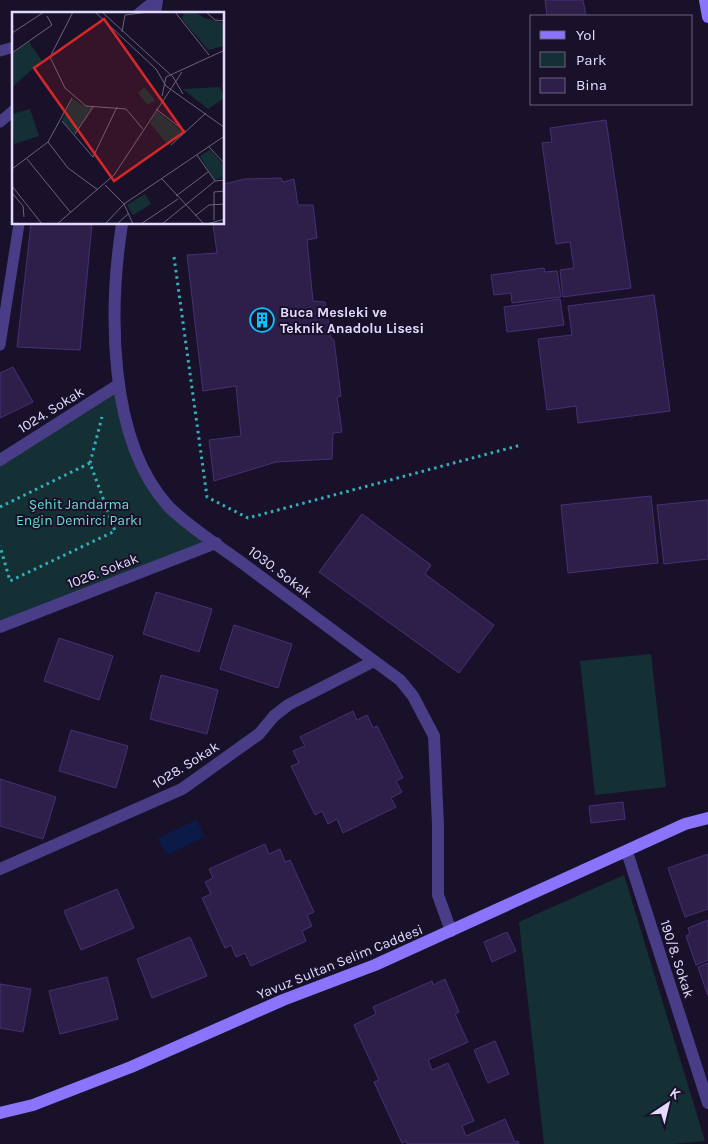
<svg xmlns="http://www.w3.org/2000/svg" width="708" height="1144" font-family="Karla,sans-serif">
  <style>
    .green { fill: #143034 }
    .water { fill: #0c1a48 }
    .building { fill: #2d1e4a; stroke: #473076 }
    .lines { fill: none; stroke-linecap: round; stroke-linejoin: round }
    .path { stroke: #33b0ba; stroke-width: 3; stroke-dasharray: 2.5 4; stroke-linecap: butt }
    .lane { stroke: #4a3d87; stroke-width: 11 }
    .street { stroke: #4a3d87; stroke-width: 12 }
    .secondary { stroke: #8a74fc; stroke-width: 12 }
    .labels { text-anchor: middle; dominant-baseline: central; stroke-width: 4; stroke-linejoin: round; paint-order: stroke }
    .poi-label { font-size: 14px; font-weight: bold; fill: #e3dbfe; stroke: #19112a; text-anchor: start }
    .street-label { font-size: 14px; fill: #e3dbfe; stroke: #19112a }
    .park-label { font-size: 14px; fill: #67ded0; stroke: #19112a }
    .inset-road { fill: none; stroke: #6a627f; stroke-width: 1 }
    .view { fill: #d62828; fill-opacity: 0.15; stroke: #d62828; stroke-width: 2.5 }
    .inset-edge { fill: none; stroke: #e3dbfe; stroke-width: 2.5 }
  </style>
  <rect width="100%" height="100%" fill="#19112a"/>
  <g class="green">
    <polygon points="118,385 137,458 169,507 216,543 0,627 0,458"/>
    <polygon points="651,654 666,787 595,795 580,661"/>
    <polygon points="624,875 705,1141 672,1144 544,1144 519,922"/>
  </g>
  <polygon class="water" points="196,820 205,837 166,855 158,838"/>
  <g class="building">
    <polygon points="545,0 583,0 586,16 547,16"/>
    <polygon points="606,120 631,288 563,297 560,270 574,268 570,242 556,244 542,143 552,142 550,128"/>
    <polygon points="281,178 283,182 294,179 298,205 313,205 317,238 307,240 313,301 325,302 331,338 334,340 341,396 337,397 342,432 333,433 332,459 276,462 214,481 209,440 241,436 236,386 203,391 187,255 217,253 213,224 224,224 224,184 245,179"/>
    <polygon points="31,224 92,224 80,350 17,347"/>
    <polygon points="544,268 545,272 557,271 561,297 512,303 511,293 494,295 491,275"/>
    <polygon points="654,295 670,411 578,423 576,406 547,410 538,339 572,335 568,306"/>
    <polygon points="560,299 564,325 507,332 504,307"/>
    <polygon points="13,367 33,402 0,418 0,373"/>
    <polygon points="651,496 658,563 568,573 561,505"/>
    <polygon points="708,500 708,559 664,564 657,505"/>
    <polygon points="362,514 431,565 425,574 494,625 459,673 319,572"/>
    <polygon points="156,592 212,609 199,652 143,634"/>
    <polygon points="234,625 292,644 278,688 220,669"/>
    <polygon points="59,638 113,656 99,700 44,681"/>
    <polygon points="161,675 218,690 207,734 150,719"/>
    <polygon points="353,711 357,720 367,715 373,728 377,726 403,778 396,781 402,792 391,798 396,807 343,833 337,819 328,824 322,811 315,815 291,766 299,763 293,751 305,746 300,737"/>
    <polygon points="71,730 128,746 116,788 59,771"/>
    <polygon points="0,779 56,797 43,839 0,826"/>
    <polygon points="623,802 625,819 591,823 589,806"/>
    <polygon points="265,844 269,854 280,849 285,862 290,860 314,912 307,915 312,926 302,931 306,941 251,966 245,953 236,957 231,945 225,948 202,898 211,894 205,882 213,878 209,869"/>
    <polygon points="708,854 708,909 685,917 668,868"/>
    <polygon points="117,889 134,928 81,950 64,911"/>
    <polygon points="708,920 708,960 696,965 686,936 690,934 688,928"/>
    <polygon points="507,932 516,951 492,962 484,942"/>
    <polygon points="190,937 207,976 152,998 137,959"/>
    <polygon points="708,963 708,996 698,967"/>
    <polygon points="107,977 118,1019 60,1034 49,991"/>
    <polygon points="445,979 459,1012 455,1014 468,1042 428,1060 432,1070 448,1063 474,1121 462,1126 466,1136 505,1119 515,1142 518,1141 519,1144 407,1144 406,1141 402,1143 374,1082 379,1080 354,1025 376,1014 373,1007 432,981 433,985"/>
    <polygon points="0,984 31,989 23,1032 0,1028"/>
    <polygon points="495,1041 509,1074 488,1083 474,1050"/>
  </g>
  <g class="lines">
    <g class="path">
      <polyline points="174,257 207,497 248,518 521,445"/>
      <polyline points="90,463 102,417"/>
      <polyline points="0,507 90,463 115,531 10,581 0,546"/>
    </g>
    <g class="lane">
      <polyline points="138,14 155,0"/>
      <polyline points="0,51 14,47"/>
      <polyline points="0,122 14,110"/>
      <polyline points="0,345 19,224"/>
    </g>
    <g class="street">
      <polyline points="155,14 157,0"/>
      <path d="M122 224C109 308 107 440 169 507 189 527 222 548 245 565 296 603 348 642 400 680L413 696 434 736 438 825V895L451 931"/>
      <polyline points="0,460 118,385"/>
      <polyline points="0,627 216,543"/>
      <polyline points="627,852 708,1103"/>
      <polyline points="0,869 182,789 259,734 274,716 288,705 374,661"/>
    </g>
    <g class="secondary">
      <polyline points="705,0 708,17"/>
      <polyline points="0,1113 33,1105 131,1067 283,1000 375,965 685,824 708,818"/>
    </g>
  </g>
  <defs>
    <g id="building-ring" transform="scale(1.25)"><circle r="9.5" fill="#19112a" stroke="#0bc2fa" stroke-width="1.5"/><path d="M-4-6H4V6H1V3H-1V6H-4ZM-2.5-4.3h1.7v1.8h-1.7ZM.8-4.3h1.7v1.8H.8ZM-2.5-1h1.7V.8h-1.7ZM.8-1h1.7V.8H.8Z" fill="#0bc2fa"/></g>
  </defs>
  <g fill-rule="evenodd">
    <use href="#building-ring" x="262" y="320"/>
  </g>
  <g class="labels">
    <g class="poi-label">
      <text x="280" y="312">Buca Mesleki ve<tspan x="280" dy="16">Teknik Anadolu Lisesi</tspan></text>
    </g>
    <g class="street-label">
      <text transform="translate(51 410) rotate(-32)">1024. Sokak</text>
      <text transform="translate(103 571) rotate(-21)">1026. Sokak</text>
      <text transform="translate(280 572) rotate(37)">1030. Sokak</text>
      <text transform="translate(186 765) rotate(-32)">1028. Sokak</text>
      <text transform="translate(677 959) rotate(72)">190/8. Sokak</text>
      <text transform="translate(340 962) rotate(-22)">Yavuz Sultan Selim Caddesi</text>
    </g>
    <g class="park-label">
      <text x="79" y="504">Şehit Jandarma<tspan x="79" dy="16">Engin Demirci Parkı</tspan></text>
    </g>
  </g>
  <g transform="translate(12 12)">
    <rect width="212" height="212" fill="#19112a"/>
    <path d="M172 0H183L192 6 212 11V34L196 38 170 7ZM17 30 30 49 0 75V41ZM132 75 143 88 136 93 126 81ZM208 75 212 86 196 97 171 77ZM60 86 70 93 81 95 63 122 50 109ZM18 97 27 124 2 132 0 102ZM145 99 171 120 156 133 138 111ZM198 138 212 153V165L202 168 188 144ZM133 182 139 192 121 203 115 193Z" fill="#143034"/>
    <path class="inset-road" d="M61 0 38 45 53 76 74 94 114 97 131 117M83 0 144 57 154 74 213 116M90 0 161 65 171 82M163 0 197 43M194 0 203 8 213 9M110 20 113 3 137 0M0 21 32 0M0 41 40 13 35 4M150 84 154 65 213 38M144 97 174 120M50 109 81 145 105 95M63 122 81 95M36 130 56 156 86 178M159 133 194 101M197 135 213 152M185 143 203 169M15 147 59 201M0 157 36 130 60 86M150 167 192 212M93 173 112 192 121 212M0 174 30 212M0 181 11 194 12 205M164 184 196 160M183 204 197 193 213 192M202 208V180L213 179M45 212 102 163 170 60M93 212 112 192 211 125M105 212 117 201M129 212 166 187M150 212 203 169 213 168M195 212 213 207"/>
    <path class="view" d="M92 7 172 120 102 169 22 56Z"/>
    <rect width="212" height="212" class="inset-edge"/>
  </g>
  <rect x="530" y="15" width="162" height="90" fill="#19112a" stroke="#6a627f"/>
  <rect x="540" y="31" width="25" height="8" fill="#8a74fc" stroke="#6a627f"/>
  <text x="576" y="40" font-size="15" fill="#e3dbfe">Yol</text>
  <rect x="540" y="52" width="25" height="15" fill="#143034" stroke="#6a627f"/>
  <text x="576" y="65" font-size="15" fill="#e3dbfe">Park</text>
  <rect x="540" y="78" width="25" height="15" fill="#2d1e4a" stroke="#6a627f"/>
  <text x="576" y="90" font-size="15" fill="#e3dbfe">Bina</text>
  <g transform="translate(668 1104) rotate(35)" stroke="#19112a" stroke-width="4" paint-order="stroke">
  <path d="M0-4L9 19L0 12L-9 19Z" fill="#e3dbfe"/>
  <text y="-8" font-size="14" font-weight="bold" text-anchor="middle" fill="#e3dbfe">K</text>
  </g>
</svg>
